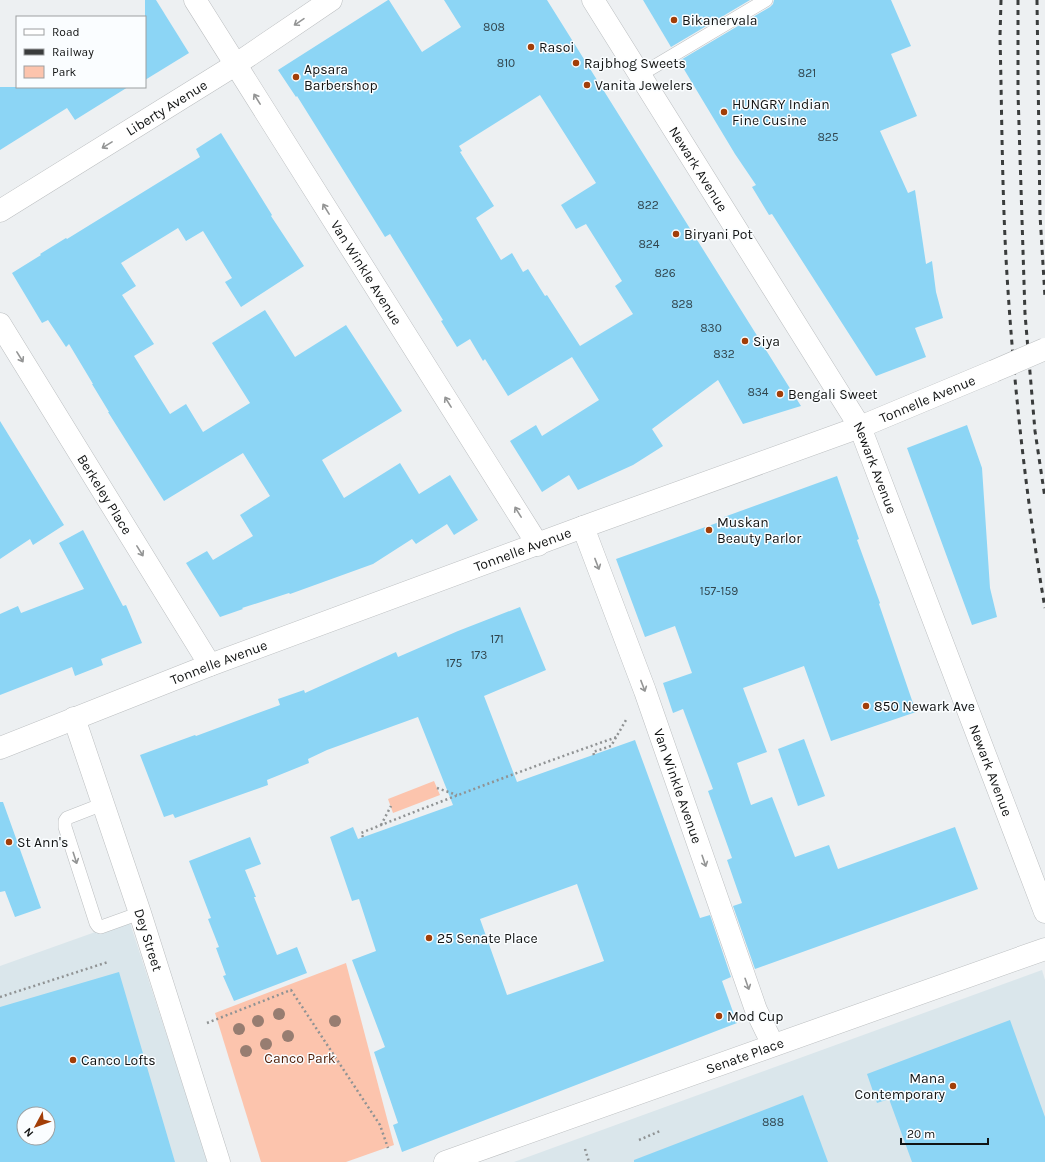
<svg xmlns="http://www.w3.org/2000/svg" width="1045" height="1162" font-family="Karla,sans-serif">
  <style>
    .built { fill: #dae6eb; fill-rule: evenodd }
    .green { fill: #fcc4ad }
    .building { fill: #8cd5f5; fill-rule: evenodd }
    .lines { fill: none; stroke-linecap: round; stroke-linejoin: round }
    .service-casing { stroke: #bcbfc1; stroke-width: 14 }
    .minor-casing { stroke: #bcbfc1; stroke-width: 23 }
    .tertiary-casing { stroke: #bcbfc1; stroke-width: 23 }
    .secondary-casing { stroke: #bcbfc1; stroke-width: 23 }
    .path { stroke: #909394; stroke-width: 2.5; stroke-dasharray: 2 3; stroke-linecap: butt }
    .service { stroke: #fff; stroke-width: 13 }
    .minor { stroke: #fff; stroke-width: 22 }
    .tertiary { stroke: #fff; stroke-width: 22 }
    .secondary { stroke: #fff; stroke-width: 22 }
    .rail { stroke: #3a3c3c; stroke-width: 3; stroke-dasharray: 5 5; stroke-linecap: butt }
    .tertiary-bridge-casing { stroke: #bcbfc1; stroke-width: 23; stroke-linecap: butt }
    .tertiary-bridge { stroke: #fff; stroke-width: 22 }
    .tree { fill: #977d71 }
    .oneway { stroke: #949595 }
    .poi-dot { fill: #a23e08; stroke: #fafdff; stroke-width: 1.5 }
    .labels { text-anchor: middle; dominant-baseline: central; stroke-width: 3; stroke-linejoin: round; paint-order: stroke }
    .number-label { font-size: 12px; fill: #30444c }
    .poi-label { font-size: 14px; fill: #121414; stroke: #fafdff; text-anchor: start }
    .street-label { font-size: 14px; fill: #121414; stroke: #fafdff }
    .park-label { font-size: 14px; fill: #511f08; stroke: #fafdff }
  </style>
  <rect width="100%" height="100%" fill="#edf0f2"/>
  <g class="built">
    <path d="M129 920 208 1162H0V966ZM24 1114H48V1138H24Z"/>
    <polygon points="1042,970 1045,980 1045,1162 514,1162"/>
  </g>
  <g class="green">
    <polygon points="434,781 440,795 393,813 388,799"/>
    <polygon points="346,963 394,1145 346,1162 261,1162 215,1013"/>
  </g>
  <g class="building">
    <polygon points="145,0 156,0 189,53 145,80"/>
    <path d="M388 0H389L422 52 461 27 444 0H547L801 406 743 424 718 380 652 429 663 446 633 465 578 490 569 475 542 492 510 441 536 425 542 436 599 400 572 357 508 396 485 359 483 361 470 339 457 347 441 321 443 320 390 234 385 237 297 96 296 97 278 70ZM540 95 596 183 561 205 576 229 586 224 622 281 615 286 633 314 580 346 547 295 545 296 528 269 523 272 512 253 501 260 476 218 494 206 460 152 462 151 459 146Z"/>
    <polygon points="643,0 750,0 671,47"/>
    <polygon points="774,0 891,0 911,46 891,54 917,116 880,131 908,193 915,190 926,264 932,261 936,292 943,318 915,328 926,357 876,376 772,214 769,215 752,187 756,185 735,154 679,61 770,7 773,4"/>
    <polygon points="0,87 128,87 75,120 67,108 0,150"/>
    <polygon points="221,133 272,215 271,216 304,266 241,307 225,282 232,278 203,231 186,241 178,228 121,263 136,286 122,295 154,344 134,356 170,414 186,404 203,432 250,403 212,343 265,310 295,357 346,325 402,411 322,460 344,498 400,463 419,494 450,475 478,520 454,535 447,524 416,544 412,539 373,564 290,594 289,593 242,608 243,609 220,617 186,563 207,551 213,560 253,536 240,515 270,496 243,453 164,501 108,412 109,412 92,384 93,384 69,344 66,347 48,320 42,323 12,273 41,255 40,254 66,238 67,239 200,157 196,149"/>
    <polygon points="0,421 64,525 33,545 30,539 0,559"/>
    <polygon points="967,425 982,468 990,588 997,617 972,625 907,448"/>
    <polygon points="837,476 859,539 857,540 880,603 879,604 916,712 831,741 804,666 743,688 767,752 737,763 751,805 772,797 795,857 829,845 838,869 955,827 978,889 755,969 733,906 742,903 727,860 732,858 708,791 713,789 683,709 673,713 663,683 692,673 675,626 645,637 616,559 725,520 724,517"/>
    <polygon points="83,530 123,606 126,605 142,643 101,659 103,665 75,676 72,667 0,695 0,614 18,606 21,613 84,589 59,543"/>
    <path d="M520 607 546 670 484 696 517 782 635 740 700 918 710 915 731 977 722 981 737 1023 402 1152 393 1125 398 1123 374 1052 385 1047 352 960 376 951 359 899 352 901 330 837 353 827 358 839 453 805 418 717 327 750 308 759 309 763 267 780 268 785 175 818 173 814 164 817 140 755 195 735 196 736 280 705 278 699 304 690 305 693 396 652 398 657 458 631ZM577 884 604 961 507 995 480 919Z"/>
    <polygon points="804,739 825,796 798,806 778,749"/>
    <polygon points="0,802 3,802 41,908 15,917 5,891 0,892"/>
    <polygon points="250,837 261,864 245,870 256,897 254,897 277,955 297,947 307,973 234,1001 223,976 226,975 216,948 219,947 208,919 211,918 189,861"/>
    <path d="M119 972 175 1162H0V1007ZM24 1114H48V1138H24Z"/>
    <polygon points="1010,1020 1045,1117 1045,1162 912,1162 889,1099 877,1103 867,1074"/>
    <polygon points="803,1095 828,1162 634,1162 634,1160"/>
  </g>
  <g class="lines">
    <g class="service-casing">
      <g id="service">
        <polyline points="640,75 766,0"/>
        <polyline points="103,804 67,818 65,821 65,827 96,923 98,926 101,927 140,913"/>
      </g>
    </g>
    <g class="minor-casing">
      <g id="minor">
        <path id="s1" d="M195 0 538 545"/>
        <path id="s2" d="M0 211 235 65 331 0"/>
        <path id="s3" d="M0 324 210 665"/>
        <path id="s4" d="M583 527 645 691 756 1010 773 1045"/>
        <path id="s5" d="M74 718 140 913 219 1162"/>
        <path id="s6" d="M445 1162 1045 949"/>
      </g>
    </g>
    <g class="tertiary-casing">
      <g id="tertiary">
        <path id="s7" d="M0 748 210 665 583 527 860 427 994 371"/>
      </g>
    </g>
    <g class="secondary-casing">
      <g id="secondary">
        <path id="s8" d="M593 0 860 427 1045 912"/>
      </g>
    </g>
    <g class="path">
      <polyline points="594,755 593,752 611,746 626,720"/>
      <polyline points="437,788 457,795"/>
      <polyline points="381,825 391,806"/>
      <path d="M363 837 361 833C446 799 531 767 617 737"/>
      <polyline points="0,997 108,962"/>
      <polyline points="207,1023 291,990 380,1125 388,1148"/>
      <polyline points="639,1140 660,1131"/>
      <polyline points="585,1149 589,1162"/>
    </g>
    <use href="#service" class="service"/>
    <use href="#minor" class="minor"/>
    <use href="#tertiary" class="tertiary"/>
    <use href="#secondary" class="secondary"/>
    <g class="rail">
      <path d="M1001 0 1000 37C1002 116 1002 196 1007 275 1014 387 1026 498 1045 608"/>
      <polyline points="1018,0 1018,93 1025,314 1035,431 1045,498"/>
      <polyline points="1037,0 1040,215 1045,297"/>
    </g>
    <g class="tertiary-bridge-casing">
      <polyline id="tertiary-bridge" points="994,371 1045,349"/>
    </g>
    <use href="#tertiary-bridge" class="tertiary-bridge"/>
  </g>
  <g class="tree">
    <circle cx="279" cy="1014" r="6"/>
    <circle cx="258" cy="1021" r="6"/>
    <circle cx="335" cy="1021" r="6"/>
    <circle cx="239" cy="1029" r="6"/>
    <circle cx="288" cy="1036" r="6"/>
    <circle cx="266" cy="1044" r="6"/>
    <circle cx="246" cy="1051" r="6"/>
  </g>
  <defs><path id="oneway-shaft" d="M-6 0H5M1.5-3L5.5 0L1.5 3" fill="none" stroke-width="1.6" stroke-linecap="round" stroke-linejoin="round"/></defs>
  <g class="oneway">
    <use href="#oneway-shaft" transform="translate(299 22) rotate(146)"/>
    <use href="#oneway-shaft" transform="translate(257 99) rotate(-122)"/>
    <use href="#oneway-shaft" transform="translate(107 145) rotate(148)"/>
    <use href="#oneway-shaft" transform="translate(326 209) rotate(-122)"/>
    <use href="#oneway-shaft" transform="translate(20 357) rotate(58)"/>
    <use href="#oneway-shaft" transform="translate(448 402) rotate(-122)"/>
    <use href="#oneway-shaft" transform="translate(518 512) rotate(-122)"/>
    <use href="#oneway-shaft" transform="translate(140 551) rotate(58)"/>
    <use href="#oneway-shaft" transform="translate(597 564) rotate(69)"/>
    <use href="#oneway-shaft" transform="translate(643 686) rotate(69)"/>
    <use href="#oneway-shaft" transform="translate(75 858) rotate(72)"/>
    <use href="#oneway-shaft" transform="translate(704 861) rotate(71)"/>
    <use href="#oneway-shaft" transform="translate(747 984) rotate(71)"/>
  </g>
  <g class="poi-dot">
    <circle cx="674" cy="20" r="4"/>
    <circle cx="531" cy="47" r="4"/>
    <circle cx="576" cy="63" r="4"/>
    <circle cx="296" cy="77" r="4"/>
    <circle cx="587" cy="85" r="4"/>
    <circle cx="724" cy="112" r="4"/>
    <circle cx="676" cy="234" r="4"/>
    <circle cx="745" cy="341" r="4"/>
    <circle cx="780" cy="394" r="4"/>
    <circle cx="709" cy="530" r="4"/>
    <circle cx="866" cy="706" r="4"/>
    <circle cx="9" cy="842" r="4"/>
    <circle cx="429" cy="938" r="4"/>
    <circle cx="719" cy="1016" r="4"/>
    <circle cx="73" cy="1060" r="4"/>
    <circle cx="953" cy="1086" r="4"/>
  </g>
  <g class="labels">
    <g class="number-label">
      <text x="494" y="27">808</text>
      <text x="506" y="63">810</text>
      <text x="807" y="73">821</text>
      <text x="828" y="137">825</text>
      <text x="648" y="205">822</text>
      <text x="649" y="244">824</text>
      <text x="665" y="273">826</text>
      <text x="682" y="304">828</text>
      <text x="711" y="328">830</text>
      <text x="724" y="354">832</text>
      <text x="758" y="392">834</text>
      <text x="719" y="591">157-159</text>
      <text x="497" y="639">171</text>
      <text x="479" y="655">173</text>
      <text x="454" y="663">175</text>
      <text x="773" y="1122">888</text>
    </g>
    <g class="poi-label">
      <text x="682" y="20">Bikanervala</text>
      <text x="539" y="47">Rasoi</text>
      <text x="584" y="63">Rajbhog Sweets</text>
      <text x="304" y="69">Apsara<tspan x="304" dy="16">Barbershop</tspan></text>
      <text x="595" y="85">Vanita Jewelers</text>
      <text x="732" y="104">HUNGRY Indian<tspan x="732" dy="16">Fine Cusine</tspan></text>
      <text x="684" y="234">Biryani Pot</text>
      <text x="753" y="341">Siya</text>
      <text x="788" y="394">Bengali Sweet</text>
      <text x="717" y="522">Muskan<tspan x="717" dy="16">Beauty Parlor</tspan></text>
      <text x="874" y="706">850 Newark Ave</text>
      <text x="17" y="842">St Ann's</text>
      <text x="437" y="938">25 Senate Place</text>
      <text x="727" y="1016">Mod Cup</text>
      <text x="81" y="1060">Canco Lofts</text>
      <text x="945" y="1078" text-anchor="end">Mana<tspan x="945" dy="16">Contemporary</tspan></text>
    </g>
    <g class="street-label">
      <text stroke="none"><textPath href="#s2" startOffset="196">Liberty Avenue</textPath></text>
      <text stroke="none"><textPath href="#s8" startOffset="199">Newark Avenue</textPath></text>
      <text stroke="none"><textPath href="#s1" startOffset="322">Van Winkle Avenue</textPath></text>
      <text stroke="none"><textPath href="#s7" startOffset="991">Tonnelle Avenue</textPath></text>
      <text stroke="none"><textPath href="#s8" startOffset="547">Newark Avenue</textPath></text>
      <text stroke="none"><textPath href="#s3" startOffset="200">Berkeley Place</textPath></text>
      <text stroke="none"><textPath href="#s7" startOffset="559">Tonnelle Avenue</textPath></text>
      <text stroke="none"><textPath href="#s7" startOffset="235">Tonnelle Avenue</textPath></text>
      <text stroke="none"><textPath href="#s8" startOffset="871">Newark Avenue</textPath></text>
      <text stroke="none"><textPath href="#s4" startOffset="276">Van Winkle Avenue</textPath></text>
      <text stroke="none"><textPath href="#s5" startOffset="234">Dey Street</textPath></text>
      <text stroke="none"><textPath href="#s6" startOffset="318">Senate Place</textPath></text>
    </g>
    <g class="park-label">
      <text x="300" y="1058">Canco Park</text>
    </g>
  </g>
  <rect x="16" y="16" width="130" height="72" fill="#fafdff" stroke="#9da0a1"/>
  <rect x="24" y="29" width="20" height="6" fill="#ffffff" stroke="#9da0a1"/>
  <text x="52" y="36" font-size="12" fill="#121414">Road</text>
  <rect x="24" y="49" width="20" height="6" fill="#3a3c3c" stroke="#9da0a1"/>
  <text x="52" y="56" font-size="12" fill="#121414">Railway</text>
  <rect x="24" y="66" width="20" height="12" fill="#fcc4ad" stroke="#9da0a1"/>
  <text x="52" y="76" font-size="12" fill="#121414">Park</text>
  <g transform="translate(36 1126) rotate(229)"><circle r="19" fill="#fafdff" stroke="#9da0a1"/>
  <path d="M0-3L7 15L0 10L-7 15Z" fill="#a23e08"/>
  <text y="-6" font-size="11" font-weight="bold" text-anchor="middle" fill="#121414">N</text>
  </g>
  <path d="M901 1138v6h87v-6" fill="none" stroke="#121414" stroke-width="2"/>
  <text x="907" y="1138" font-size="12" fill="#121414" stroke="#fafdff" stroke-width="3" paint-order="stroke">20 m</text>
</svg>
